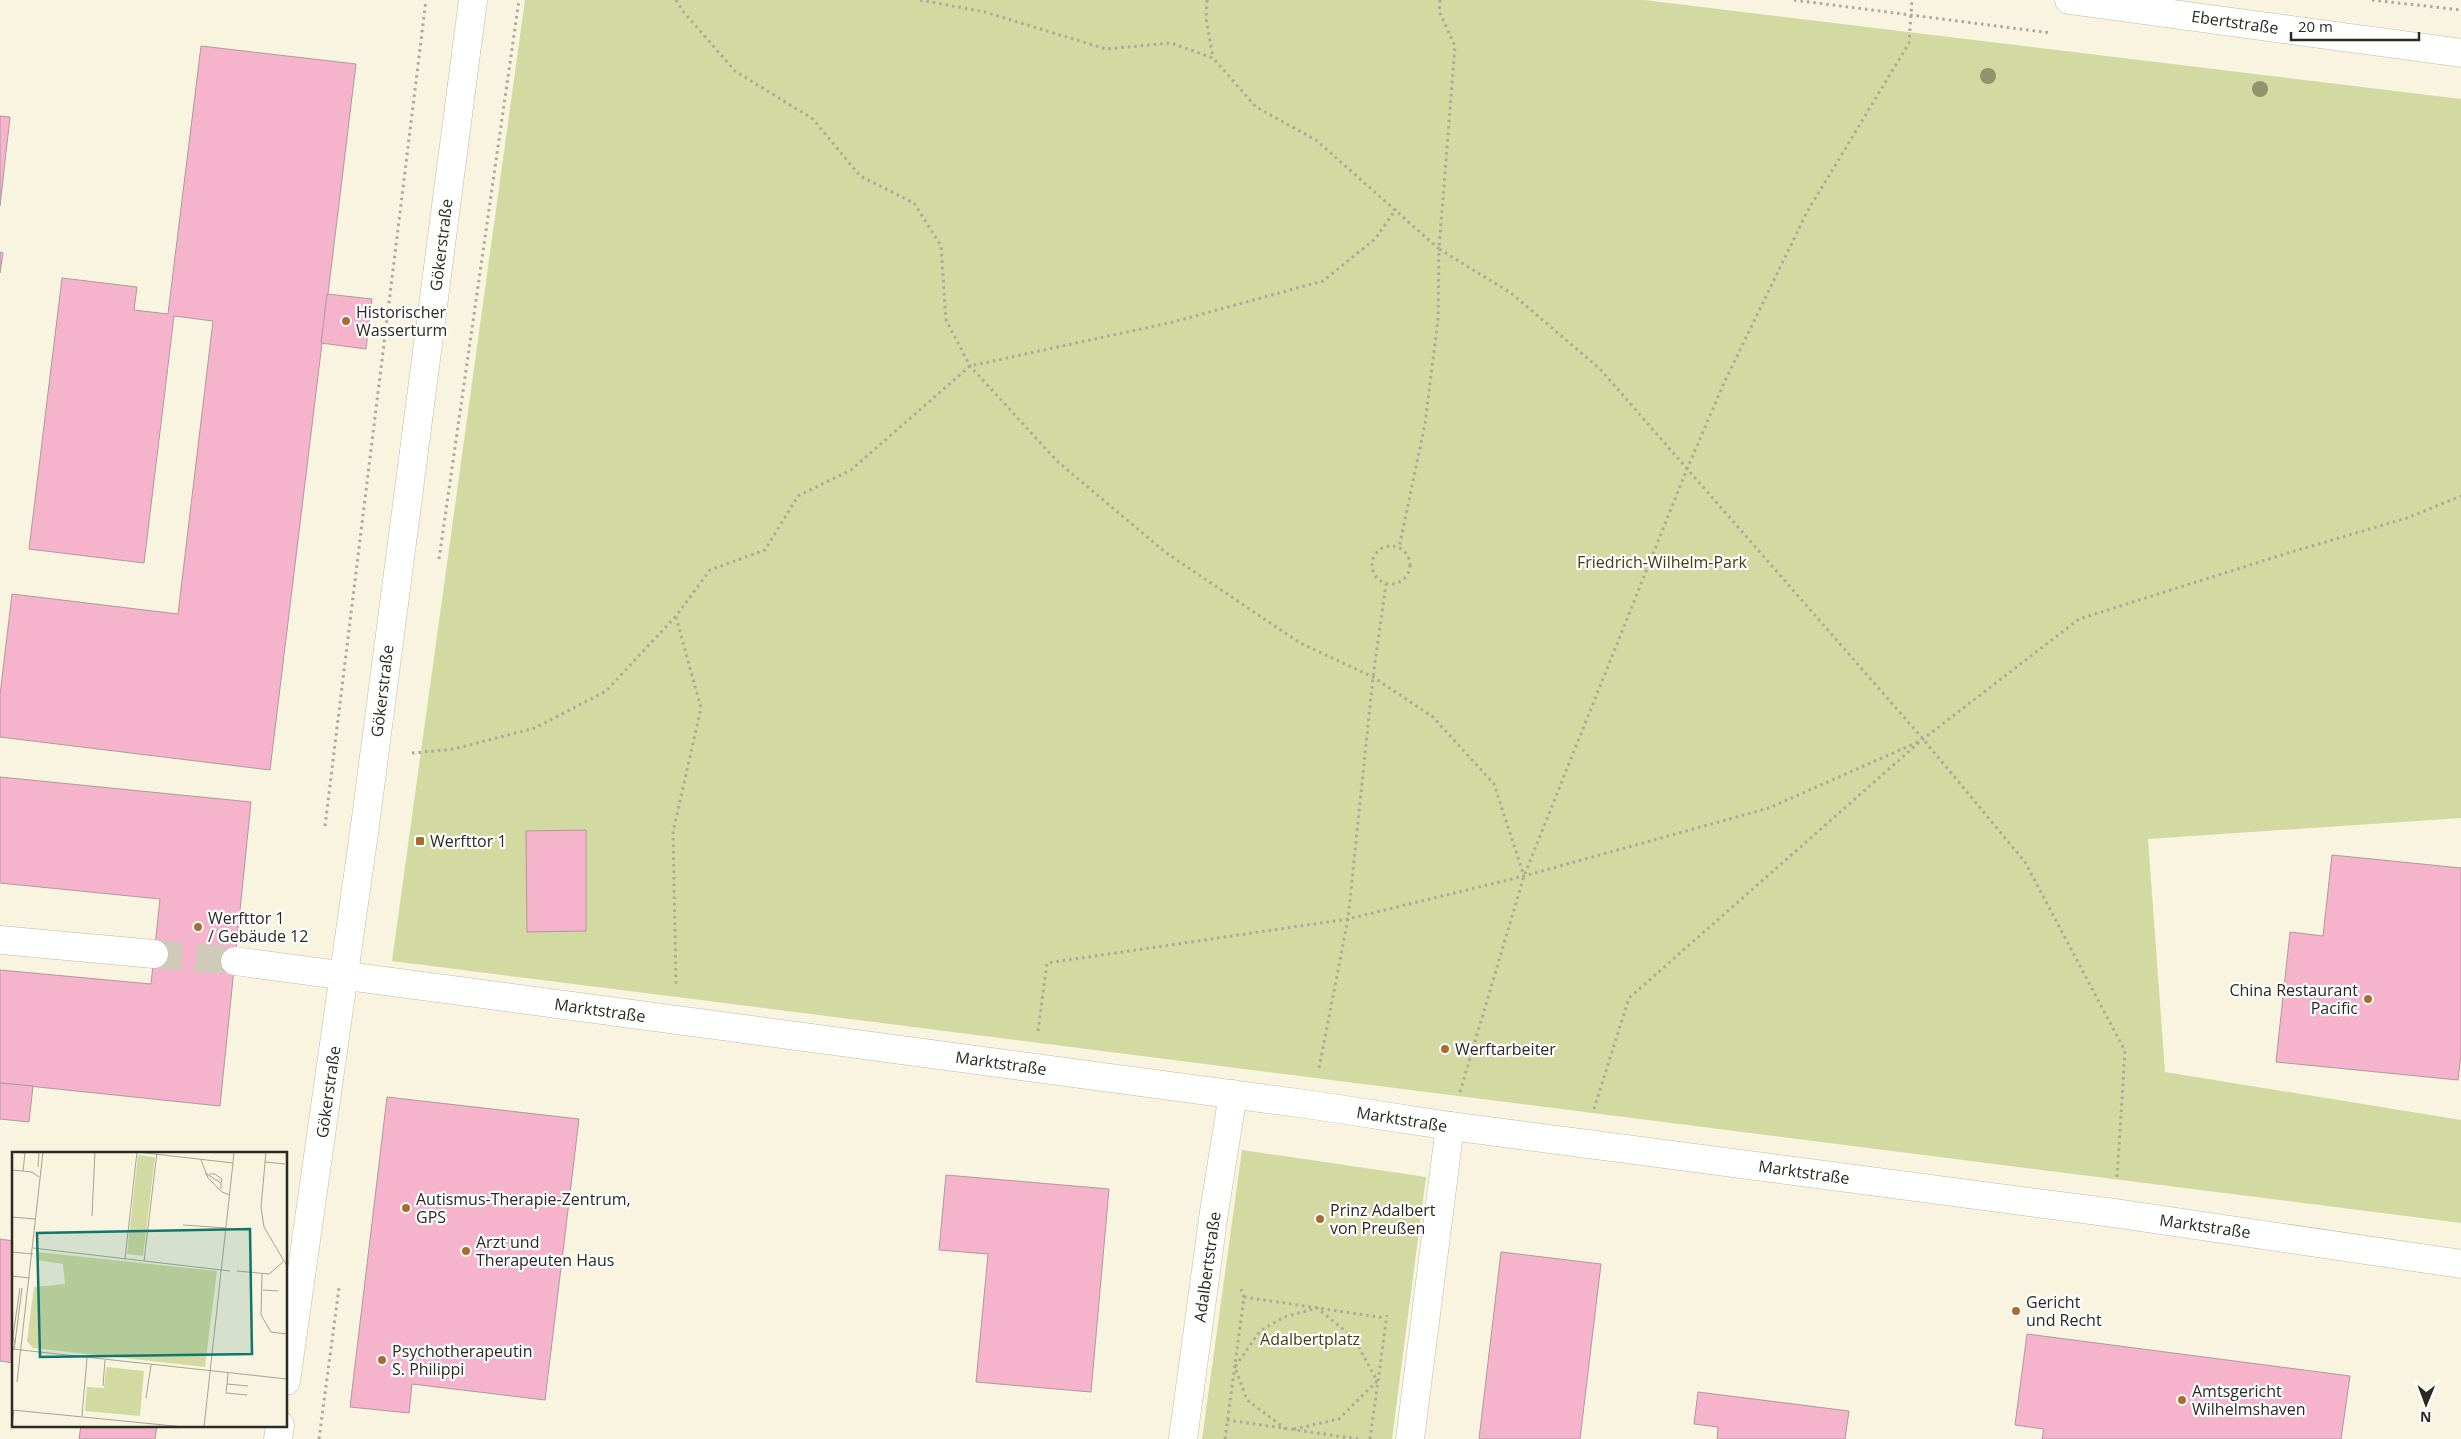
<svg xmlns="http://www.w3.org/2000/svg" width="2461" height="1439" font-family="'Open Sans',sans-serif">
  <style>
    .green { fill: #d2d9a1 }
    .building { fill: #f6b3cc; stroke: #af98a0 }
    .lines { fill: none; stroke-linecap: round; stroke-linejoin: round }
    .street-tunnel { stroke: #d0cbb9; stroke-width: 28; stroke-dasharray: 28 14; stroke-linecap: butt }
    .street-casing { stroke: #bfbaa6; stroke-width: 29 }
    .secondary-casing { stroke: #bfbaa6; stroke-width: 29 }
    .path { stroke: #ada999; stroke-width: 3; stroke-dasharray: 2.5 4; stroke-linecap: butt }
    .street { stroke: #fff; stroke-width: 28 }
    .secondary { stroke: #fff; stroke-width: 28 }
    .tree { fill: #91926e }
    .poi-dot { fill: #aa6b31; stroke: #fff; stroke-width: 2 }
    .labels { text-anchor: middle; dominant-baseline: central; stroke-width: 4.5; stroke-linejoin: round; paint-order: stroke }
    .street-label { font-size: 16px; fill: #2b2921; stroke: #fff }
    .poi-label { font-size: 16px; fill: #2b2921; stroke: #fff; text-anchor: start }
    .park-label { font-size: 16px; fill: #3c4111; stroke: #fff }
    .inset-road { fill: none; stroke: #a7a393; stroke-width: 1 }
    .view { fill: #0f766e; fill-opacity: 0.15; stroke: #0f766e; stroke-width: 2.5 }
    .inset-edge { fill: none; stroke: #2b2921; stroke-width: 2.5 }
  </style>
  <rect width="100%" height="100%" fill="#f9f4df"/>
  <g class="green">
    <polygon points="525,0 1644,0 2461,99 2461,818 2148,839 2165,1072 2461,1120 2461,1223 392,961"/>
    <polygon points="1242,1150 1426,1177 1392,1439 1202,1439"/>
  </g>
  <g class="building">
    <polygon points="201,46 356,64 270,770 0,737 0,695 12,594 178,614 213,321 174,316 144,563 29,549 62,278 137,287 134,310 168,314"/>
    <polygon points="0,116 10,117 0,206"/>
    <polygon points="0,252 3,253 0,273"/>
    <polygon points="327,294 372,299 366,349 321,343"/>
    <polygon points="0,777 251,802 220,1106 0,1083 0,970 151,984 160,899 0,883"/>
    <polygon points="586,830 586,931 527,932 526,831"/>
    <polygon points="2332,855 2461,868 2461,1055 2458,1080 2276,1062 2290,932 2323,936"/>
    <polygon points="0,1083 33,1086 29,1122 0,1119"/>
    <polygon points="387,1097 579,1119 545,1400 412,1384 409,1413 350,1407"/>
    <polygon points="946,1175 1109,1189 1091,1392 976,1382 988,1254 939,1250"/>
    <polygon points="0,1239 14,1241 14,1363 0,1361"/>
    <polygon points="1501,1252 1601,1264 1580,1439 1479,1439"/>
    <polygon points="2027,1334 2350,1376 2341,1439 2042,1439 2044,1429 2015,1425"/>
    <polygon points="1698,1392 1849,1411 1845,1439 1717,1439 1718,1427 1694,1424"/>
    <polygon points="81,1425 157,1425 155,1439 79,1439"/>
  </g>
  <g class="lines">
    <polyline class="street-tunnel" points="154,954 235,961"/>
    <g class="street-casing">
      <g id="street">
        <polyline points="0,940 154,954"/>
        <polyline points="235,961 1313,1105 1450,1126 2114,1213 2461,1264"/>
        <polyline points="286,1381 364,833 473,0"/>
        <polyline points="278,1439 280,1425"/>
        <polyline points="1183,1439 1214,1212 1233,1094"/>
        <polyline points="1410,1439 1450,1126"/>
      </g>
    </g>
    <g class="secondary-casing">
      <polyline id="secondary" points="2069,0 2461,53"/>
    </g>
    <g class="path">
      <polyline points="676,0 682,10 735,71 813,119 860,176 914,203 941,246 946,320 970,366 1057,461 1165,552 1300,643 1373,677 1433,717 1494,784 1524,876"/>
      <polyline points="920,0 985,12 1106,49 1171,43 1213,58 1256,107 1316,140 1439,249 1438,319 1425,424 1399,548"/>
      <polyline points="1207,0 1206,18 1213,58"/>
      <polyline points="1440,0 1439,11 1455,46 1439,249 1511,293 1600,369 1923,739 2025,862 2125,1051 2117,1177"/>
      <polyline points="1794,0 2051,33"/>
      <polyline points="2372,0 2461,10"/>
      <circle cx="1391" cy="565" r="19"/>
      <polyline points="439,559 519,0"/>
      <polyline points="676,617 701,708 673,832 676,984"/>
      <polyline points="412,753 454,749 535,728 606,691 676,616 710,570 765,550 798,496 851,470 970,366 1173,322 1323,281 1375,239 1396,209"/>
      <polyline points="325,826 426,0"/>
      <polyline points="1038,1031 1047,963 1348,919 1524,876 1769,808 1920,741"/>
      <polyline points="1319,1068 1348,919 1373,677 1386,584"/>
      <polyline points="1460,1092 1524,876 1687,469 1724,383 1807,212 1909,43 1912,0"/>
      <polyline points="1594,1109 1629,998 1923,739 2079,619 2288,553 2407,518 2461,496"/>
      <polyline points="1244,1297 1385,1318"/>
      <polyline points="1227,1420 1358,1439"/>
      <polyline points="1286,1429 1247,1400 1235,1367 1260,1331 1284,1317 1317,1308 1354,1338 1377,1381 1339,1419 1294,1429"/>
      <polyline points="319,1439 339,1288"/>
      <polyline points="1225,1439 1244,1297 1241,1289"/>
      <polyline points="1370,1439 1387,1315"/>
    </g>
    <use href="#street" class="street"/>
    <use href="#secondary" class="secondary"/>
  </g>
  <g class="tree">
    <circle cx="1988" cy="76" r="8"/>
    <circle cx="2260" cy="89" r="8"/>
  </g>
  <g class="poi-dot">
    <circle cx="346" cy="321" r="5"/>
    <rect x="415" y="836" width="10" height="10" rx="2.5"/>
    <circle cx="198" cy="927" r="5"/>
    <circle cx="2368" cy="999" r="5"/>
    <circle cx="1445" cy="1049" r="5"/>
    <circle cx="406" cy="1208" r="5"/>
    <circle cx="1320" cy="1219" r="5"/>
    <circle cx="466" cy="1251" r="5"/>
    <circle cx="2016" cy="1311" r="5"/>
    <circle cx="382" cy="1360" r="5"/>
    <circle cx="2182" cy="1400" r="5"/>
  </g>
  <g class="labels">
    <g class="street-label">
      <text transform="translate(2235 22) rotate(8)">Ebertstraße</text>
      <text transform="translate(441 245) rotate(-83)">Gökerstraße</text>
      <text transform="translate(382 691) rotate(-83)">Gökerstraße</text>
      <text transform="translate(600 1010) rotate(8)">Marktstraße</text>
      <text transform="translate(1001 1063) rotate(8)">Marktstraße</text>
      <text transform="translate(328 1092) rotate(-82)">Gökerstraße</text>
      <text transform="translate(1402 1119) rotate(9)">Marktstraße</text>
      <text transform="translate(1804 1172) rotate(8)">Marktstraße</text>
      <text transform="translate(2205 1226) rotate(8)">Marktstraße</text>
      <text transform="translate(1207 1267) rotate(-82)">Adalbertstraße</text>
    </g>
    <g class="poi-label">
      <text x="356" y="312">Historischer<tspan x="356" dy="18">Wasserturm</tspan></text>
      <text x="430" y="841">Werfttor 1</text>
      <text x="208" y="918">Werfttor 1<tspan x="208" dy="18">/ Gebäude 12</tspan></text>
      <text x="2358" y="990" text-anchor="end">China Restaurant<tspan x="2358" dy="18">Pacific</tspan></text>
      <text x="1455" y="1049">Werftarbeiter</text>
      <text x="416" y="1199">Autismus-Therapie-Zentrum,<tspan x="416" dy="18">GPS</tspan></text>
      <text x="1330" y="1210">Prinz Adalbert<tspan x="1330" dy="18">von Preußen</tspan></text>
      <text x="476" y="1242">Arzt und<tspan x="476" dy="18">Therapeuten Haus</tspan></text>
      <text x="2026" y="1302">Gericht<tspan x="2026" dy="18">und Recht</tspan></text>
      <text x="392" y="1351">Psychotherapeutin<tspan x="392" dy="18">S. Philippi</tspan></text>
      <text x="2192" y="1391">Amtsgericht<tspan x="2192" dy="18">Wilhelmshaven</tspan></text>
    </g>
    <g class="park-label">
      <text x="1662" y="562">Friedrich-Wilhelm-Park</text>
      <text x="1310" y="1339">Adalbertplatz</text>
    </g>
  </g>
  <g transform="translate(12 1152)">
    <rect width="275" height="275" fill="#f9f4df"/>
    <path d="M126 3 143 5 131 104 115 102ZM25 100 205 119 193 215 21 196 15 189 22 135 53 132 51 112 24 108ZM94 215 132 219 128 264 73 259 75 235 92 236Z" fill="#d2d9a1"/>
    <path class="inset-road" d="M2 0 13 1 11 19M125 0 221 11 222 0M254 0 249 55 252 75 275 114M189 8 196 26 210 40 218 43M253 10 273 12M26 15 27 0M0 18 20 20 27 25M193 21 209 31V37M197 22H203L210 27 209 31M80 64 83 0M0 65 23 67M171 73 214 76M21 96 218 119M0 100 21 102M113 107 125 0M132 109 145 0M225 119 257 122 271 110M250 122 249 163 259 180 275 182M0 124 18 126M251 138 266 139M3 191 1 184 8 136M0 197 275 227M2 198 10 136M216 221 215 232 236 234M5 230 31 0M215 232 214 241 235 243M91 234 93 208M134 246 139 213M0 258 172 275M70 264 75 206M0 274 2 258M192 275 221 11"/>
    <path class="view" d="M238 77 240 202 28 205 25 81Z"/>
    <rect width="275" height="275" class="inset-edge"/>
  </g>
  <g transform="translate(2426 1404) rotate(181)" stroke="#ffffff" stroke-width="4" paint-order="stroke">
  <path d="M0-4L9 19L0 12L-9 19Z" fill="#2b2921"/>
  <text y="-8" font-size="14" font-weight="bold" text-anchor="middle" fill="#2b2921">N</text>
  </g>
  <path d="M2291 32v8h128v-8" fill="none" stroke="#2b2921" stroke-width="2.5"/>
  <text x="2298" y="32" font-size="15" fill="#2b2921" stroke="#ffffff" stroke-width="4" paint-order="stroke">20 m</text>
</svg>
